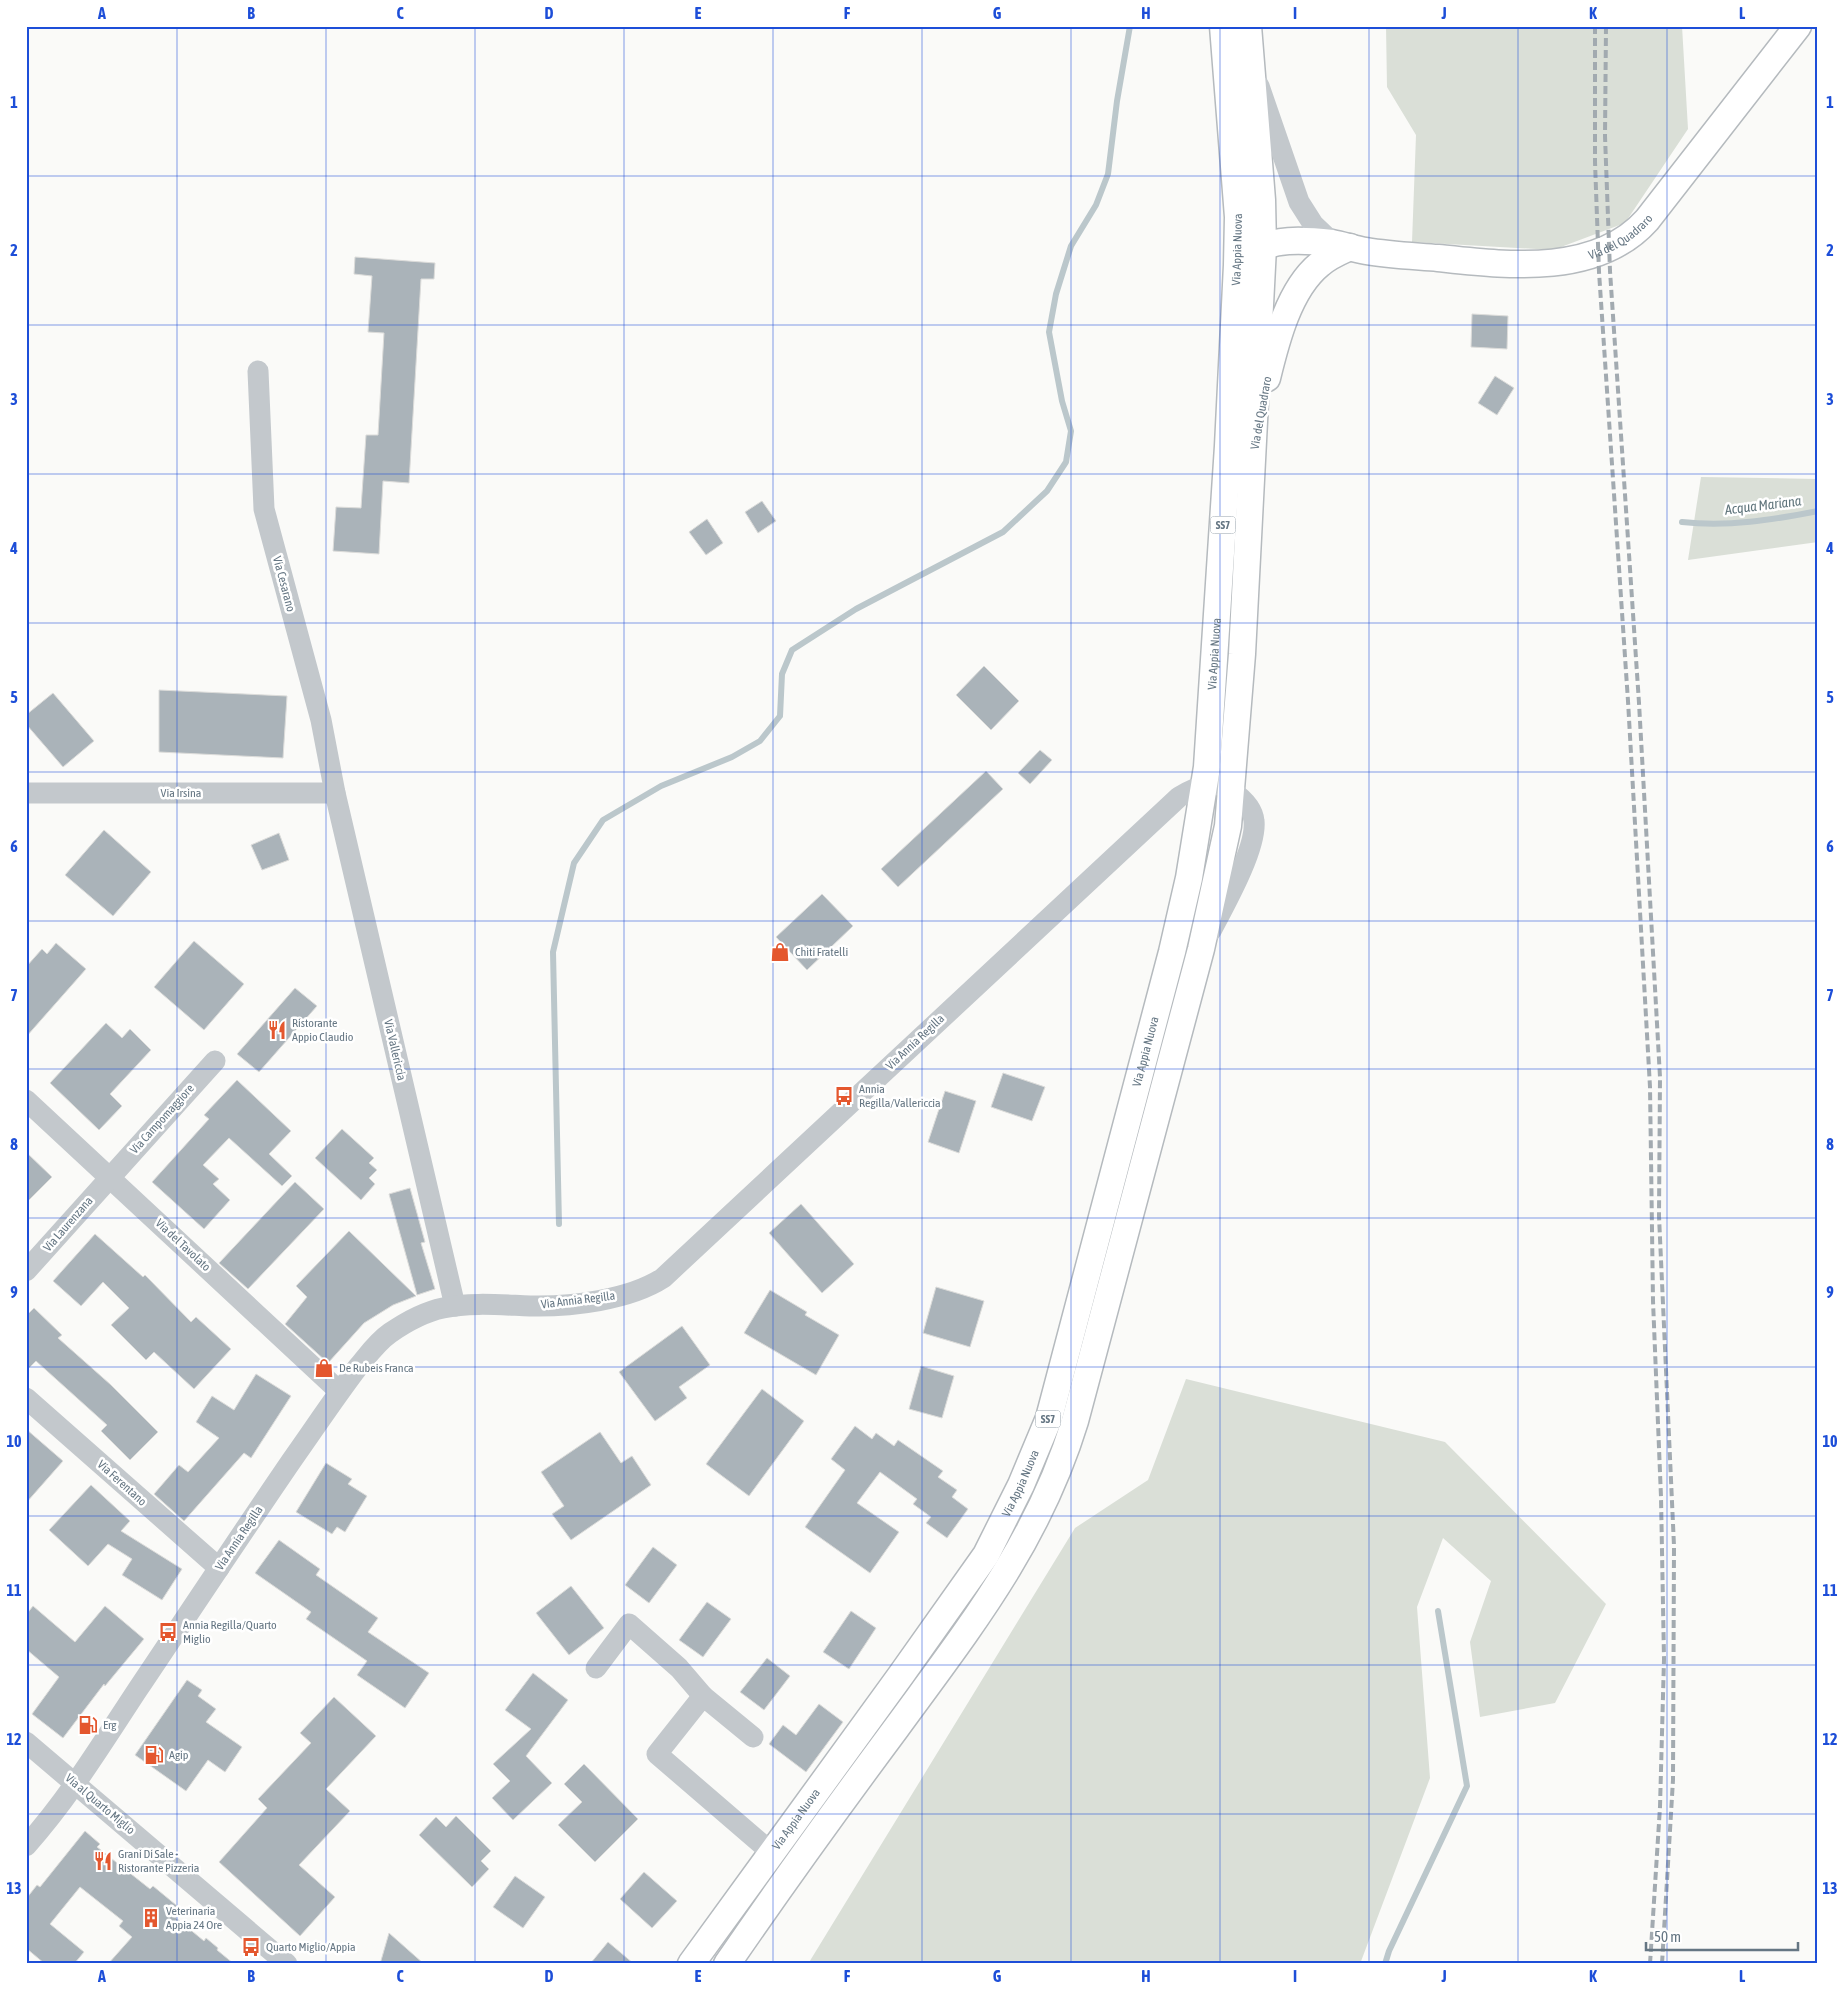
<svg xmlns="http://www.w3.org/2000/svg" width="1844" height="1990" font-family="'Asap Condensed',sans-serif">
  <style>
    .green { fill: #dadfd7 }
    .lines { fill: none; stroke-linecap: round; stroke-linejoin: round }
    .stream { stroke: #bbc7cb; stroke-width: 6 }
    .building { fill: #aab3b9; stroke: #dcdcda }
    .major-casing { stroke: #b5babe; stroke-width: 29 }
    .minor { stroke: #c3c8cc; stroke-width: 21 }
    .major { stroke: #fff; stroke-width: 26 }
    .rail { stroke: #a2aab0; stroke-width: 4; stroke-dasharray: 8 4; stroke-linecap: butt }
    .grid { fill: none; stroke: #1d4ed8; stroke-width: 1; stroke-opacity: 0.55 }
    .labels { text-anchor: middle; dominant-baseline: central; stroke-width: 5; stroke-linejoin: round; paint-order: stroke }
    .shield { fill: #fff; stroke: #939fa8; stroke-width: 1 }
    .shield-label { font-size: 11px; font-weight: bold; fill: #657683 }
    .street-label { font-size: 12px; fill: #657683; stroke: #fff }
    .poi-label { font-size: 12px; fill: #657683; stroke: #fff; text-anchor: start }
    .water-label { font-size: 14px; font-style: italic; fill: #60757c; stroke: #fff }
    .neatline { fill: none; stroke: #1d4ed8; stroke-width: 2 }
    .grid-label { font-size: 16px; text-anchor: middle; font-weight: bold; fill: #1d4ed8 }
  </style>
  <rect width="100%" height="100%" fill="#fafaf8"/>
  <g class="green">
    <polygon points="1386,26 1682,26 1688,129 1625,223 1553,250 1412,242 1416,135 1387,87"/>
    <polygon points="1701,477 1818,479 1818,542 1688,560"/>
    <polygon points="1186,1379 1445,1442 1606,1604 1555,1703 1480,1717 1470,1642 1491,1581 1443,1538 1417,1607 1430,1778 1360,1964 808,1964 1075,1528 1148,1480"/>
  </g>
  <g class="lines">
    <g class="stream">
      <path d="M1682 522C1728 527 1772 520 1818 511"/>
      <polyline points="559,1224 553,952 574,863 603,820 661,786 732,757 760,741 780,716 782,674 792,650 856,609 1003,532 1047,491 1066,462 1071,431 1062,401 1049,332 1056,294 1071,246 1096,205 1108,174 1117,101 1130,26"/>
      <polyline points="1385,1964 1389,1951 1467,1786 1438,1611"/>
    </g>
  </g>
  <g class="building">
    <polygon points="355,257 435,263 434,279 421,279 409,483 383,481 379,554 333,551 336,507 361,508 366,435 378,435 384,333 368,332 372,276 354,274"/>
    <polygon points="1472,314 1508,316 1507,349 1471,347"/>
    <polygon points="1495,376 1514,388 1497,415 1478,403"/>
    <polygon points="762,501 776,521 758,533 745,512"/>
    <polygon points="707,519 723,543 706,555 689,532"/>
    <polygon points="984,666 1019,701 991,730 956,695"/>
    <polygon points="159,690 287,696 283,758 159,752"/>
    <polygon points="53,693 94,741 63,767 26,724 26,715"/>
    <polygon points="1040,750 1052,760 1030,784 1018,773"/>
    <polygon points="986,771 1003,789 898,887 881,869"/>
    <polygon points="104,830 151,872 113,916 65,875"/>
    <polygon points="279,833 289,860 262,870 251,845"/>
    <polygon points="822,894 853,926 807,970 776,937"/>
    <polygon points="194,941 244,984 204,1030 154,987"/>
    <polygon points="56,943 86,969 26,1037 26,967 42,949 47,954"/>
    <polygon points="295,988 317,1006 259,1072 237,1054"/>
    <polygon points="106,1023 122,1038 130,1029 151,1050 110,1094 122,1106 99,1130 50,1083"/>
    <polygon points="1003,1073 1045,1087 1032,1121 991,1107"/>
    <polygon points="237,1080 291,1131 269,1154 292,1176 282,1186 229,1138 203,1165 219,1179 213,1184 230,1200 204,1229 152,1182 209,1119 204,1115"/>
    <polygon points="945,1091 976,1101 959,1153 928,1142"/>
    <polygon points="342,1129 374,1158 369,1163 377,1170 369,1178 375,1184 361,1200 315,1158"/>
    <polygon points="26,1152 52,1177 26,1203"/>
    <polygon points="295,1182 324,1209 248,1289 219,1263"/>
    <polygon points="410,1188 425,1242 421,1243 435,1289 417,1295 389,1194"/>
    <polygon points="801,1204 854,1264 822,1293 769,1233"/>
    <polygon points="349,1231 416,1296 393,1305 364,1323 328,1363 285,1324 307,1297 296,1286"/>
    <polygon points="95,1234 143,1277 145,1275 191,1322 196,1317 231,1349 194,1389 154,1352 146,1360 111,1325 129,1308 103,1282 81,1306 53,1281"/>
    <polygon points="936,1287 984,1301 970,1347 923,1333"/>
    <polygon points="770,1290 807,1312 805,1315 839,1335 816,1375 744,1333"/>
    <polygon points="34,1308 62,1335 58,1338 111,1385 158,1432 130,1460 101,1431 107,1425 36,1361 26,1371 26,1316"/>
    <polygon points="682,1326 710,1365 679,1387 687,1398 655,1421 619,1372"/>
    <polygon points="921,1366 954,1376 942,1418 909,1409"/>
    <polygon points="256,1374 291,1396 251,1458 244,1453 184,1521 154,1494 179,1465 188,1472 219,1438 196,1422 212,1396 234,1410"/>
    <polygon points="762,1389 804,1421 749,1496 706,1464"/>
    <polygon points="855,1426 872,1439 876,1433 894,1446 898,1440 943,1471 938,1477 957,1490 952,1497 968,1509 947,1538 926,1523 931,1517 913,1504 917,1499 880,1472 857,1503 899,1532 870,1573 805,1527 845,1470 831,1459"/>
    <polygon points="26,1429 63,1461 26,1503"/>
    <polygon points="600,1432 621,1463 632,1456 651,1485 571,1540 552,1514 564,1506 541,1472"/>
    <polygon points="326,1463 352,1479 348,1484 367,1496 345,1532 337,1527 332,1534 296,1512"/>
    <polygon points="91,1485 130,1521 121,1531 182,1569 162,1600 122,1575 132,1559 108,1544 88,1566 49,1530"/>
    <polygon points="279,1540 320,1569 316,1575 378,1618 368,1632 429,1673 405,1708 357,1675 367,1661 306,1619 311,1612 255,1573"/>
    <polygon points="653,1547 677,1565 649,1603 625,1585"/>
    <polygon points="571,1586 604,1628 569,1655 536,1613"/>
    <polygon points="707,1602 731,1619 703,1657 679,1640"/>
    <polygon points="33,1606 75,1642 105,1606 144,1639 105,1686 104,1684 63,1738 32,1714 59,1677 26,1649 26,1615"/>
    <polygon points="851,1611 876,1628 849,1669 823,1652"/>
    <polygon points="767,1658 790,1676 764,1710 740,1692"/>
    <polygon points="533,1673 568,1700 526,1756 552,1783 513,1820 492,1798 510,1781 493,1764 531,1729 505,1710"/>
    <polygon points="187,1680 202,1690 198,1696 216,1709 206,1722 242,1747 225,1772 208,1760 186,1791 135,1755"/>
    <polygon points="334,1697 376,1736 326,1789 350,1811 299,1865 335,1897 300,1936 219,1862 267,1808 258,1799 311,1743 300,1733"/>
    <polygon points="819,1704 843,1722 806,1772 769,1744 783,1725 796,1735"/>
    <polygon points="584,1764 638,1819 595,1862 558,1825 582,1802 564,1784"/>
    <polygon points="456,1816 491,1851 481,1861 489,1869 472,1887 419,1835 436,1817 446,1827"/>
    <polygon points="85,1831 100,1844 97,1847 150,1889 153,1886 182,1910 176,1918 204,1941 206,1938 218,1948 217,1950 234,1964 108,1964 132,1937 119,1926 123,1921 80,1887 50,1924 84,1952 74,1964 45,1964 26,1948 26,1899 37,1885 40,1887"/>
    <polygon points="644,1872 677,1901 652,1928 620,1899"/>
    <polygon points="515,1876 545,1897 523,1928 493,1907"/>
    <polygon points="389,1933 424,1964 380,1964"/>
    <polygon points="608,1942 634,1964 590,1964"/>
  </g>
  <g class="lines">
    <g class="major-casing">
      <g id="major">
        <path id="s1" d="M1247 255C1271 237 1305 240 1332 243 1343 245 1354 249 1366 251 1389 255 1414 256 1438 258 1505 265 1596 277 1647 220L1798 26"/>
        <path d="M1267 378C1276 341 1289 289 1320 264 1329 256 1339 252 1350 247"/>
        <path id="s2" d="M691 1964 901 1675 986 1555 1021 1485 1049 1418 1172 952 1189 878 1207 767 1228 446 1237 265 1238 217 1223 26"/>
        <path d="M727 1964C782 1884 839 1805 897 1727 970 1627 1038 1542 1075 1421L1201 949 1228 826 1242 654 1263 247 1262 200 1248 26"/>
      </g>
    </g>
    <g class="minor">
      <polyline points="1259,86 1299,202 1313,224 1333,243"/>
      <polyline points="258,371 264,509 321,720 335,793 455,1306"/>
      <polyline points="26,793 335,793"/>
      <polyline points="26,1100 339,1391"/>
      <polyline points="26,1271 215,1061"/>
      <polyline points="26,1398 219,1568"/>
      <polyline points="596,1668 629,1624 679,1668 703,1696"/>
      <polyline points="753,1737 703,1696 657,1754 772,1853"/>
      <polyline points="26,1742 287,1964"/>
      <path d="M26 1846C69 1798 103 1742 138 1689 189 1613 240 1536 292 1460 314 1429 335 1397 358 1367 368 1355 377 1342 390 1333 406 1322 424 1312 443 1308 471 1302 502 1305 530 1306 571 1307 629 1300 663 1278L1179 797C1196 787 1215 778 1232 791 1242 798 1253 809 1254 821 1257 848 1224 906 1211 931"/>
    </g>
    <use href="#major" class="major"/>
    <g class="rail">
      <polyline points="1595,26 1595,162 1599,272 1628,701 1650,1087 1653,1301 1661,1497 1664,1659 1660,1807 1650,1964"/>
      <polyline points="1606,26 1605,136 1610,271 1639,703 1660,1077 1659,1216 1674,1546 1673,1780 1662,1964"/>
    </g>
  </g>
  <path class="grid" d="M177 26V1964M326 26V1964M475 26V1964M624 26V1964M773 26V1964M922 26V1964M1071 26V1964M1220 26V1964M1369 26V1964M1518 26V1964M1667 26V1964M26 176H1818M26 325H1818M26 474H1818M26 623H1818M26 772H1818M26 921H1818M26 1069H1818M26 1218H1818M26 1367H1818M26 1516H1818M26 1665H1818M26 1814H1818"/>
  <defs>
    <g id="shop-bare" transform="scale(1.5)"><path d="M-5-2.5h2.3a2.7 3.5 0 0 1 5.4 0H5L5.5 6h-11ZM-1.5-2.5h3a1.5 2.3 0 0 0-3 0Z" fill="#e4572e" stroke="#fff" stroke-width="2.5" paint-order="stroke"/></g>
    <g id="restaurant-bare" transform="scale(1.5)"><path d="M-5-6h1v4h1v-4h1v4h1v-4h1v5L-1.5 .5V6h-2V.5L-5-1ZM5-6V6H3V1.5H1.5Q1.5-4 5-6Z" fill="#e4572e" stroke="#fff" stroke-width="2.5" paint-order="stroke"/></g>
    <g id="bus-bare" transform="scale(1.5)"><path d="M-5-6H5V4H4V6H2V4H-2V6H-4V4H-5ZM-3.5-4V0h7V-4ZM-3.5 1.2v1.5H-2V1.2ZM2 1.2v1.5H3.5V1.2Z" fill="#e4572e" stroke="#fff" stroke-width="2.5" paint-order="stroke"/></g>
    <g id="fuel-bare" transform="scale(1.5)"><path d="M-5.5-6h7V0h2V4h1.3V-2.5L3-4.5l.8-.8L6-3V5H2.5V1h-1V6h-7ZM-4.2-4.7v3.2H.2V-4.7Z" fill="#e4572e" stroke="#fff" stroke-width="2.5" paint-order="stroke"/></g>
    <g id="building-bare" transform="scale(1.5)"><path d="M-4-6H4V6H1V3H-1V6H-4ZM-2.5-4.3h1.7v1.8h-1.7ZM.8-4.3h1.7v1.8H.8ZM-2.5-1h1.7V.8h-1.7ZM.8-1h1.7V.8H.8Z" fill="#e4572e" stroke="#fff" stroke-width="2.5" paint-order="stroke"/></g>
  </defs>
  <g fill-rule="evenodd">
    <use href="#shop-bare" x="780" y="952"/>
    <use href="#restaurant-bare" x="277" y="1030"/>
    <use href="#bus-bare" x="844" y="1096"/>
    <use href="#shop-bare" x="324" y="1368"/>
    <use href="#bus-bare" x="168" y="1632"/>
    <use href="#fuel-bare" x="88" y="1725"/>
    <use href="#fuel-bare" x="154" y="1755"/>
    <use href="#restaurant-bare" x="103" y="1861"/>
    <use href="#building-bare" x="151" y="1918"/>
    <use href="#bus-bare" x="251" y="1947"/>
  </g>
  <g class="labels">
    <g class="shield">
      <rect x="1210.5" y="516.5" width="25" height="17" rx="4"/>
      <rect x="1035.5" y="1410.5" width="25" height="17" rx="4"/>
    </g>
    <g class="shield-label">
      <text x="1223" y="525">SS7</text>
      <text x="1048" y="1419">SS7</text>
    </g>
    <g class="street-label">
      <text stroke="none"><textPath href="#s1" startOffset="384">Via del Quadraro</textPath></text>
      <text stroke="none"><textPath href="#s2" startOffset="1844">Via Appia Nuova</textPath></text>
      <text transform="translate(1261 413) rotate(-80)">Via del Quadraro</text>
      <text transform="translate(284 584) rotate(75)">Via Cesarano</text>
      <text stroke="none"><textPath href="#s2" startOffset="1439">Via Appia Nuova</textPath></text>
      <text x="181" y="793">Via Irsina</text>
      <text transform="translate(915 1042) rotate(-43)">Via Annia Regilla</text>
      <text transform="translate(395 1050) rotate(77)">Via Vallericcia</text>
      <text stroke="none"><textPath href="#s2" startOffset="1034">Via Appia Nuova</textPath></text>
      <text transform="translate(162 1119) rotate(-48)">Via Campomaggiore</text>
      <text transform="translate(68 1224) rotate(-49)">Via Laurenzana</text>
      <text transform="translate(183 1245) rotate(43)">Via del Tavolato</text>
      <text transform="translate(578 1300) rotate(-7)">Via Annia Regilla</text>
      <text transform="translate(122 1483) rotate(42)">Via Ferentano</text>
      <text stroke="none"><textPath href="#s2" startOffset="584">Via Appia Nuova</textPath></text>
      <text transform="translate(239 1538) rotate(-56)">Via Annia Regilla</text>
      <text transform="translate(100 1804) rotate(40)">Via al Quarto Miglio</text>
      <text stroke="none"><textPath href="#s2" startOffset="179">Via Appia Nuova</textPath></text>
    </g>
    <g class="poi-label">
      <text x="795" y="952">Chiti Fratelli</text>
      <text x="292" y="1023">Ristorante<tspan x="292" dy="14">Appio Claudio</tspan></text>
      <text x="859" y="1089">Annia<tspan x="859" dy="14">Regilla/Vallericcia</tspan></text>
      <text x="339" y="1368">De Rubeis Franca</text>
      <text x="183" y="1625">Annia Regilla/Quarto<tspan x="183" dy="14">Miglio</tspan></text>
      <text x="103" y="1725">Erg</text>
      <text x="169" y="1755">Agip</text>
      <text x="118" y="1854">Grani Di Sale -<tspan x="118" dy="14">Ristorante Pizzeria</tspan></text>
      <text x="166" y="1911">Veterinaria<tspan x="166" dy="14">Appia 24 Ore</tspan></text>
      <text x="266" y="1947">Quarto Miglio/Appia</text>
    </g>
    <g class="water-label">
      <text transform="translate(1763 505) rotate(-7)">Acqua Mariana</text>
    </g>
  </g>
  <rect width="1844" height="1990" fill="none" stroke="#ffffff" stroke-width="55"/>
  <path d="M1646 1942v8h152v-8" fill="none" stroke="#657683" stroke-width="2.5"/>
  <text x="1654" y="1942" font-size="15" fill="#657683" stroke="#ffffff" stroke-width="4" paint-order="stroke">50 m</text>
  <rect x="28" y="28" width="1788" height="1934" class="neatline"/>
  <g class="grid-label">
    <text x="102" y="19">A</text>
    <text x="251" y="19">B</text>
    <text x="400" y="19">C</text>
    <text x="549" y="19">D</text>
    <text x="698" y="19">E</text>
    <text x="847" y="19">F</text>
    <text x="997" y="19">G</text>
    <text x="1146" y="19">H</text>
    <text x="1295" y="19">I</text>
    <text x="1444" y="19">J</text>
    <text x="1593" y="19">K</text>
    <text x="1742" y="19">L</text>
    <text x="14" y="108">1</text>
    <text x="1830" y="108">1</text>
    <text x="14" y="256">2</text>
    <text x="1830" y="256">2</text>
    <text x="14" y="405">3</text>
    <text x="1830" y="405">3</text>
    <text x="14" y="554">4</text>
    <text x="1830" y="554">4</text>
    <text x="14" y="703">5</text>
    <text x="1830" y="703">5</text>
    <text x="14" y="852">6</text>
    <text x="1830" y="852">6</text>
    <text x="14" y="1001">7</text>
    <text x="1830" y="1001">7</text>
    <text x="14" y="1150">8</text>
    <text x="1830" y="1150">8</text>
    <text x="14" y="1298">9</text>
    <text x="1830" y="1298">9</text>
    <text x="14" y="1447">10</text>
    <text x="1830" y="1447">10</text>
    <text x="14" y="1596">11</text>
    <text x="1830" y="1596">11</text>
    <text x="14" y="1745">12</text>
    <text x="1830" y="1745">12</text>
    <text x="14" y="1894">13</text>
    <text x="1830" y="1894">13</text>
    <text x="102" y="1982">A</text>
    <text x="251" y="1982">B</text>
    <text x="400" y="1982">C</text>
    <text x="549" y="1982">D</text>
    <text x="698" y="1982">E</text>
    <text x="847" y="1982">F</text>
    <text x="997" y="1982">G</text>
    <text x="1146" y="1982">H</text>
    <text x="1295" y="1982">I</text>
    <text x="1444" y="1982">J</text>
    <text x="1593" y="1982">K</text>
    <text x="1742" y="1982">L</text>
  </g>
</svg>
